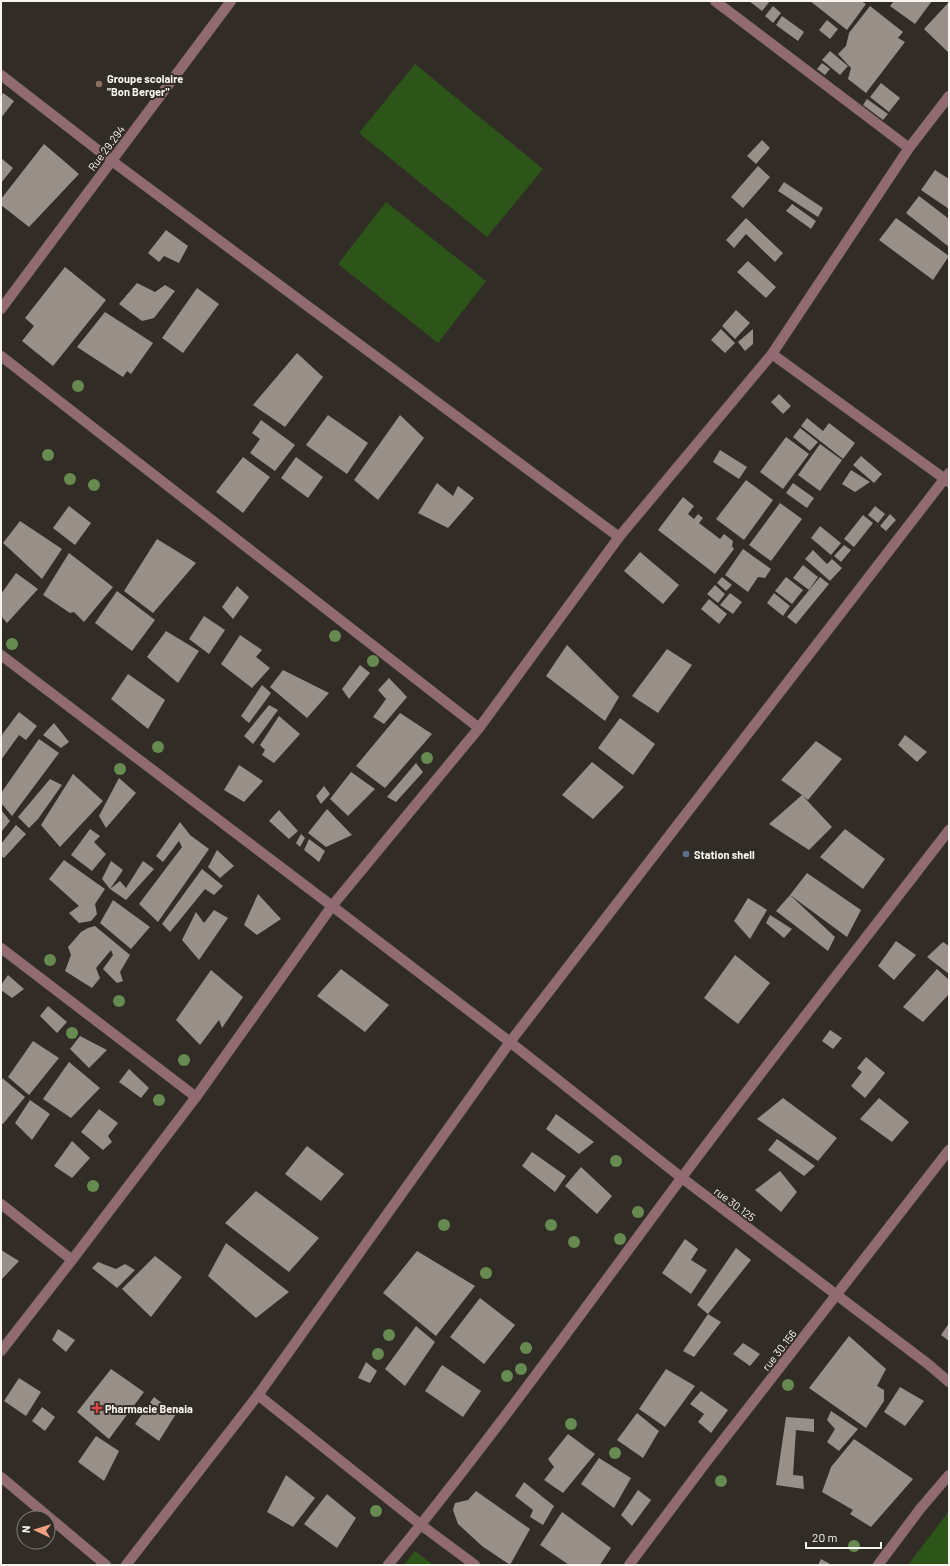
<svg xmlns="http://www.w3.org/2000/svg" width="950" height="1566" font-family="Barlow,sans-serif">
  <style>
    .green { fill: #2e5519 }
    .building { fill: #988f89 }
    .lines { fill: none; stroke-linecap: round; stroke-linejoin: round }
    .minor-casing { stroke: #4d4841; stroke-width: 11 }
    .minor { stroke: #926a72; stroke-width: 10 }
    .tree { fill: #678a51 }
    .education-dot { fill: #8d6e63; stroke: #312c25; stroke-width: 1.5 }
    .service-dot { fill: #5c6f8a; stroke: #312c25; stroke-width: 1.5 }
    .health-dot { fill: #e0444e; stroke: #312c25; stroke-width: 1.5 }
    .labels { text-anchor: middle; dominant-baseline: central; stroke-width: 4; stroke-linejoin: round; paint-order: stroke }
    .poi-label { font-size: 11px; font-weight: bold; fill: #f8f4ef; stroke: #312c25; text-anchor: start }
    .street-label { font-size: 11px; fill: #f8f4ef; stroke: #312c25 }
  </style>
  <rect width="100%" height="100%" fill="#312c25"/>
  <g class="green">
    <polygon points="415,64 543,169 487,237 359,133"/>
    <polygon points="386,202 486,281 438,343 338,264"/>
    <polygon points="949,1511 949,1565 908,1565"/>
    <polygon points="415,1551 433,1565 404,1565"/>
  </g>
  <g class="building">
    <polygon points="749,1 770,1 762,11"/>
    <polygon points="810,1 861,1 866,4 847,30"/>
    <polygon points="894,1 932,1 915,24 890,6"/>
    <polygon points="949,2 949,53 924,29"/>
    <polygon points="773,6 781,13 773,23 765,16"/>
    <polygon points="870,6 903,32 898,38 905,42 866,93 848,79 851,68 838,54 846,46 849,33"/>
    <polygon points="782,16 804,32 798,41 776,25"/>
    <polygon points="827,20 838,29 830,39 819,30"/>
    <polygon points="830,51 848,66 840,75 822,60"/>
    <polygon points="822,63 830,69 825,75 817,69"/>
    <polygon points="881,83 900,98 889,112 870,97"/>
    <polygon points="3,93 14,101 1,118 1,95"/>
    <polygon points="867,99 888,114 883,120 863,105"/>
    <polygon points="762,140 770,148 756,164 747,156"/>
    <polygon points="44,144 79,174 29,227 1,205 1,199"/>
    <polygon points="1,158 13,168 1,183"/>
    <polygon points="758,166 770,177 743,208 731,197"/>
    <polygon points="935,170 949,179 949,209 921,190"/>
    <polygon points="784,182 823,208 818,217 778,191"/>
    <polygon points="919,196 949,219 949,247 906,213"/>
    <polygon points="792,204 816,221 811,229 786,211"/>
    <polygon points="746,218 783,253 775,262 746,234 734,248 726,240"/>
    <polygon points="896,218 949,256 933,280 879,240"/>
    <polygon points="166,230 188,246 179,263 164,256 159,262 148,253"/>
    <polygon points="748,261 776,287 766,298 737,272"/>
    <polygon points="65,267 106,300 53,366 22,341 34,326 25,318"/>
    <polygon points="137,283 155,292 165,285 175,291 154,318 142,321 119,304"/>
    <polygon points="197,288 219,304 183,353 162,338"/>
    <polygon points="736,310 750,323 735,339 722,326"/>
    <polygon points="105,312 153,343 131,374 127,371 123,377 77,347"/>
    <polygon points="721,329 735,343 725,353 711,340"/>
    <polygon points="753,329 753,344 745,351 738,342"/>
    <polygon points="297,353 323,377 285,427 253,405"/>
    <polygon points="779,394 791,406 783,414 771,402"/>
    <polygon points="328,415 368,443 347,474 306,445"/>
    <polygon points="400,415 424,438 378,500 354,480"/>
    <polygon points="807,418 823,431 829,423 855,443 843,459 801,426"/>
    <polygon points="261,420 295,445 275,471 250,453 260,439 252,433"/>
    <polygon points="800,428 818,442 810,451 793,437"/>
    <polygon points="786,437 809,454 783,489 760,472"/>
    <polygon points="820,444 842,460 820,491 798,475"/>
    <polygon points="720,450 747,467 739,479 713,462"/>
    <polygon points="861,456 882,474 874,483 853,465"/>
    <polygon points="243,457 270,477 243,513 216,492"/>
    <polygon points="296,457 323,477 308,498 281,478"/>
    <polygon points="851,470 870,482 855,492 842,484"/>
    <polygon points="746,480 773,500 744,540 716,519"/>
    <polygon points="437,483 453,496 458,486 474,498 448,528 418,513"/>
    <polygon points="793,483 814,498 807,508 786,493"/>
    <polygon points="683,497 694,506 688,514 694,519 698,514 703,518 699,523 720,539 724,534 733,541 732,546 734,549 715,574 658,530"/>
    <polygon points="780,503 802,519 771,561 749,545"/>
    <polygon points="69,506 91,523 75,545 53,528"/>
    <polygon points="875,506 885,514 878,523 868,515"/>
    <polygon points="890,514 896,520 886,531 880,526"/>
    <polygon points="863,515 873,523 854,547 844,539"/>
    <polygon points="20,521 62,549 42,579 3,543"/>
    <polygon points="820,526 841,543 831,555 811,538"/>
    <polygon points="157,539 196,563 153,613 124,591"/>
    <polygon points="844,545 851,550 841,562 834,556"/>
    <polygon points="743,549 771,569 765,578 758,577 748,592 725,575"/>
    <polygon points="813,550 827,564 832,559 842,568 830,581 805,559"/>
    <polygon points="640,552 679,585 663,604 624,571"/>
    <polygon points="69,553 113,587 84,622 74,612 70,613 43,595"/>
    <polygon points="803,565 818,577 809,590 793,578"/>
    <polygon points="16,573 38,589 7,623 1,616 1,594"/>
    <polygon points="722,577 732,585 726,591 717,583"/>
    <polygon points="786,577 803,590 792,604 775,591"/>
    <polygon points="820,577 829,584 796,624 787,617"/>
    <polygon points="715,585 725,594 718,603 707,594"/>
    <polygon points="237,586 249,597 233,619 222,607"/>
    <polygon points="117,591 155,620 132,651 95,623"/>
    <polygon points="730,593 742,602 733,614 720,605"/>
    <polygon points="774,593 790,606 783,616 767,603"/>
    <polygon points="709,599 727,614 719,624 701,609"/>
    <polygon points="204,616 225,630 209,654 189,639"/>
    <polygon points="166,631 199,651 178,683 147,657"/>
    <polygon points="240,635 262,650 256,657 270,668 252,688 221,664"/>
    <polygon points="567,645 619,697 605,721 546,676"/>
    <polygon points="667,649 692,665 658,713 632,696"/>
    <polygon points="360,665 370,673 349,699 342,689"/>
    <polygon points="283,670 329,693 307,718 270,687"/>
    <polygon points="128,674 165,700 148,729 111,699"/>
    <polygon points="389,678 407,697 384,724 373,717 386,699 378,690"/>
    <polygon points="262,685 271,693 249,723 241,716"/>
    <polygon points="269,705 278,710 253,744 244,736"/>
    <polygon points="19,712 37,726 26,740 19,735 1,760 1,736"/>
    <polygon points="400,713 432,734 385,788 356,766"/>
    <polygon points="279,716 300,734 274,763 262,755 265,750 260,745"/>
    <polygon points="620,718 655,744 633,775 598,748"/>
    <polygon points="54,723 69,742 61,748 43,735"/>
    <polygon points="905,735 927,752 917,762 898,745"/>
    <polygon points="39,739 59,753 12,816 1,803 1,793"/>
    <polygon points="816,741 842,759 808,800 802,795 832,827 809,850 769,824 802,795 781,780"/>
    <polygon points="592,762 624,787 593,819 562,795"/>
    <polygon points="416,763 423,772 396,802 387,797"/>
    <polygon points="239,765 263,781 244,802 224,790"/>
    <polygon points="351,772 375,789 348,816 330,799"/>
    <polygon points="73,774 103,801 60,847 41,825"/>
    <polygon points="119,778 136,793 106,828 99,816"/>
    <polygon points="50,779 62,785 38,819 29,828 18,817"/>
    <polygon points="324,786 330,794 321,804 316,796"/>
    <polygon points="327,809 352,835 326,847 308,833"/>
    <polygon points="279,810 298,831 289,839 269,821"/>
    <polygon points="2,811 10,821 2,831 1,829"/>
    <polygon points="180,822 190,835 209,849 158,922 139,904 182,847 179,841 163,862 156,856"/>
    <polygon points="16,825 26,834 4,858 1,856 1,844"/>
    <polygon points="90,829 100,836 94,842 106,854 92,871 71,855"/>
    <polygon points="845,829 885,859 863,889 820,857"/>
    <polygon points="301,834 305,838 300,847 296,843"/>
    <polygon points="309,839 325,851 319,862 304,850"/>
    <polygon points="217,850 234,866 220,878 208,867"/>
    <polygon points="64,860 105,889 95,904 97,914 91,921 79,923 69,913 79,906 49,879"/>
    <polygon points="111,861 123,870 110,889 120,881 126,888 143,861 154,869 126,900 110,889 102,879"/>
    <polygon points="202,869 223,886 214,895 205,889 170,932 162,924"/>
    <polygon points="807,873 861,910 847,937 790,895"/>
    <polygon points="258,894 281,919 257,935 244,925"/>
    <polygon points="790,895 835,937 828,951 776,911"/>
    <polygon points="748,898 767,910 750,939 734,921"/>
    <polygon points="113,900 150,927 131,949 100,923"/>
    <polygon points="214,910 228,918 199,960 182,940 196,912 204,923"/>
    <polygon points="770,915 792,929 784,938 766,923"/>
    <polygon points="95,926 130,955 120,972 123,981 117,983 103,969 113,955 111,950 96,968 100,978 92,988 65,971 71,955 68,947 81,932 88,928"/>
    <polygon points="896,941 916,955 894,980 878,966"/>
    <polygon points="943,942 949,946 949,974 927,957"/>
    <polygon points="735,955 770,983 738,1024 704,998"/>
    <polygon points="341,969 389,1005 365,1032 317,996"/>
    <polygon points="937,969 949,980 949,994 923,1022 903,1007"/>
    <polygon points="211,970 243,997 222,1028 219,1020 200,1045 176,1020"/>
    <polygon points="8,975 24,989 12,998 1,990 1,985"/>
    <polygon points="48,1006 67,1022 57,1033 40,1016"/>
    <polygon points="830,1030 842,1038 833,1049 822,1041"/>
    <polygon points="80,1036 107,1050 89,1068 70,1049"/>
    <polygon points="33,1041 59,1058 29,1095 8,1077"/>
    <polygon points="866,1057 885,1073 865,1098 851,1086 862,1072 857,1068"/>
    <polygon points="69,1062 100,1088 71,1118 43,1099"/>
    <polygon points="129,1069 149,1088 141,1098 119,1082"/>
    <polygon points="1,1077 25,1097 3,1124 1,1123"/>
    <polygon points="783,1098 837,1138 818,1161 757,1119"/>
    <polygon points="879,1098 909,1122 892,1142 860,1119"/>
    <polygon points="30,1100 50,1114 32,1140 15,1123"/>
    <polygon points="99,1109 118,1123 108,1136 112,1142 103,1150 81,1132"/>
    <polygon points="556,1114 594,1142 579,1154 546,1129"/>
    <polygon points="777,1139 815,1166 804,1176 768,1150"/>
    <polygon points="72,1141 90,1158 72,1178 54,1166"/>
    <polygon points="307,1146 344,1174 321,1201 285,1174"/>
    <polygon points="532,1152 566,1176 555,1192 522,1166"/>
    <polygon points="581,1167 612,1196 597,1214 565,1186"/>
    <polygon points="780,1171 797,1192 781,1212 755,1190"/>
    <polygon points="256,1191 319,1238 289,1272 225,1223"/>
    <polygon points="685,1239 698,1249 691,1260 707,1270 691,1294 662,1273"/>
    <polygon points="226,1243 289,1292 256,1318 208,1276"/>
    <polygon points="736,1248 751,1260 708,1314 697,1305"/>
    <polygon points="1,1250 19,1261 1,1280"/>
    <polygon points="417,1251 475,1286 436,1336 383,1293"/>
    <polygon points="155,1256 182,1277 151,1317 122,1289"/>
    <polygon points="98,1262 116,1269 125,1264 135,1270 117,1288 92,1268"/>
    <polygon points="480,1298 515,1325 484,1364 450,1337"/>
    <polygon points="708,1314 721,1322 694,1357 683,1351"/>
    <polygon points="949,1323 949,1341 941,1335"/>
    <polygon points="416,1326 435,1342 405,1386 385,1369"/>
    <polygon points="58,1329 75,1340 66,1352 52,1340"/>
    <polygon points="849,1336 886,1369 877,1386 884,1390 884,1401 866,1428 809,1388"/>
    <polygon points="743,1343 760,1354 750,1366 733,1354"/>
    <polygon points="366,1362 377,1371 370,1383 358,1378"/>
    <polygon points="442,1365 481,1391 463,1417 425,1391"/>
    <polygon points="111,1369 144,1392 109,1439 77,1412"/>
    <polygon points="666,1369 695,1386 665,1427 639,1409"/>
    <polygon points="19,1378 41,1392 26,1416 4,1401"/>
    <polygon points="900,1387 924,1401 905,1426 884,1412"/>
    <polygon points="701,1391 728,1410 711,1433 698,1422 704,1414 690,1404"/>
    <polygon points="154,1397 176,1414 159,1441 135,1424"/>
    <polygon points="42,1407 55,1417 45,1431 32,1421"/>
    <polygon points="831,1411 858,1429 839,1451 827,1442 835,1429 827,1420"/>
    <polygon points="637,1413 659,1431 643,1458 617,1440"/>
    <polygon points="786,1417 814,1419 814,1432 796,1430 793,1475 803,1476 804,1489 776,1485"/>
    <polygon points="568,1434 595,1454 563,1493 544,1480 554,1467 548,1459"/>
    <polygon points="96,1436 119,1451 104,1481 78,1462"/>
    <polygon points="854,1439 913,1479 871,1527 850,1514 853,1510 822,1492 831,1467"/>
    <polygon points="599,1458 631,1478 614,1508 581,1484"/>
    <polygon points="286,1475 315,1498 293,1527 267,1512"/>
    <polygon points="524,1482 554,1506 543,1525 530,1517 533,1510 515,1496"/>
    <polygon points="638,1490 651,1500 632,1526 621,1515"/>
    <polygon points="476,1491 530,1529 510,1565 482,1546 458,1524 453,1510 455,1503 468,1500"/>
    <polygon points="327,1494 356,1518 337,1548 304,1524"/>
    <polygon points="562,1512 611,1548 600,1565 569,1565 540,1545"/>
    <polygon points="821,1559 832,1565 818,1565"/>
  </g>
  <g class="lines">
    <g class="minor-casing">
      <g id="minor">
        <polyline points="715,1 909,148"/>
        <polyline points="1,75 112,161 619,537"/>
        <polyline points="1,309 231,1"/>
        <polyline points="772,354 949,482"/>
        <polyline points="1,356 479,728"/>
        <polyline points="1,655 332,906 510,1042 682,1178 928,1364 949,1382"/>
        <polyline points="1,948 196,1097"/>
        <polyline points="1,1204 72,1260"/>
        <polyline points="1,1351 72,1260 196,1097 332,906 479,728 619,537 772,354 909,148 949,96"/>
        <polyline points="258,1395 421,1525 475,1565"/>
        <polyline points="1,1477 106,1565"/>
        <polyline points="126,1565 258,1395 510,1042 949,473"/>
        <path d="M388 1565C490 1441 584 1309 680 1180 768 1062 859 947 949 830"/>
        <polyline points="629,1565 707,1461 949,1150"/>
        <polyline points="878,1565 920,1509 949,1475"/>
      </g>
    </g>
    <use href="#minor" class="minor"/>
  </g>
  <g class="tree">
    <circle cx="78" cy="386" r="6"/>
    <circle cx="48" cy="455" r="6"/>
    <circle cx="70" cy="479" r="6"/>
    <circle cx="94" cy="485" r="6"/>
    <circle cx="335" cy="636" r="6"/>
    <circle cx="12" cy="644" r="6"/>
    <circle cx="373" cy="661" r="6"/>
    <circle cx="158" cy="747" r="6"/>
    <circle cx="427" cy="758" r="6"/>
    <circle cx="120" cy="769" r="6"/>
    <circle cx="50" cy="960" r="6"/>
    <circle cx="119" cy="1001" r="6"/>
    <circle cx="72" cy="1033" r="6"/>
    <circle cx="184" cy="1060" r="6"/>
    <circle cx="159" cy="1100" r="6"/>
    <circle cx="616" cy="1161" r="6"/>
    <circle cx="93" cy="1186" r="6"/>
    <circle cx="638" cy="1212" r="6"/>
    <circle cx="444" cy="1225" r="6"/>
    <circle cx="551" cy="1225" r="6"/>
    <circle cx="620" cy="1239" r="6"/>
    <circle cx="574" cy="1242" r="6"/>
    <circle cx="486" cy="1273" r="6"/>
    <circle cx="389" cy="1335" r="6"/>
    <circle cx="526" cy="1348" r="6"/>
    <circle cx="378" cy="1354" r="6"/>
    <circle cx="521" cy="1369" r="6"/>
    <circle cx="507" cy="1376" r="6"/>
    <circle cx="788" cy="1385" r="6"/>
    <circle cx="571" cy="1424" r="6"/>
    <circle cx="615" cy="1453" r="6"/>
    <circle cx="721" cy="1481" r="6"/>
    <circle cx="376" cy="1511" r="6"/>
    <circle cx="854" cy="1546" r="6"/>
  </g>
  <circle class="education-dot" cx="99" cy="84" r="4"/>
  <circle class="service-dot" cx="686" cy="854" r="4"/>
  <path class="health-dot" d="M95 1402h4v4h4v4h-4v4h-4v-4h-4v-4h4z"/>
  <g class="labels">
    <g class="poi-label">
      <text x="107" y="78">Groupe scolaire<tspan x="107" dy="13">"Bon Berger"</tspan></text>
      <text x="694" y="854">Station shell</text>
      <text x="105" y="1408">Pharmacie Benaia</text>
    </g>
    <g class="street-label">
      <text transform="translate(106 148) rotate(-53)">Rue 29.294</text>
      <text transform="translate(735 1204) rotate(37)">rue 30.125</text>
      <text transform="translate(779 1350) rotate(-52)">rue 30.156</text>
    </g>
  </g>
  <rect width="950" height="1566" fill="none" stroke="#f8f4ef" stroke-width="4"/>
  <g transform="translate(36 1530) rotate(274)"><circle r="19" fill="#312c25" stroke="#817c76"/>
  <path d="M0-3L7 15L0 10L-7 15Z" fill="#f39f82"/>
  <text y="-6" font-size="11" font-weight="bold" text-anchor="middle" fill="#f8f4ef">N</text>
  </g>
  <path d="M806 1542v6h75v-6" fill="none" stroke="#f8f4ef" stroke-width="2"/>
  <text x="812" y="1542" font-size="12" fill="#f8f4ef" stroke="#312c25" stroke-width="3" paint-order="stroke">20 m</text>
</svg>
